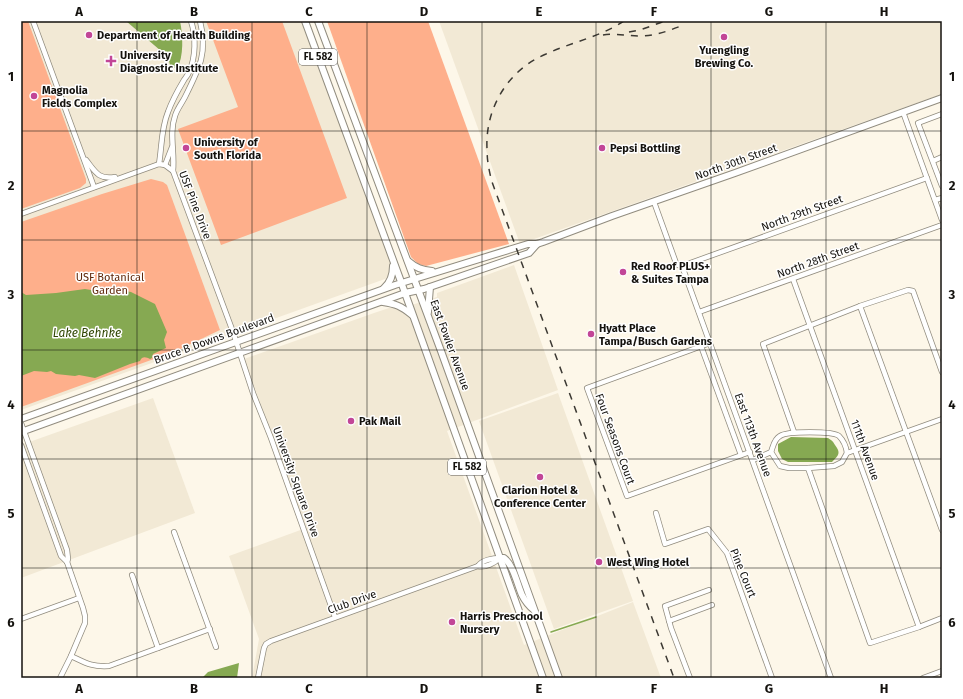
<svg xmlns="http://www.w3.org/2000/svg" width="963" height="699" font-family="'Fira Sans',sans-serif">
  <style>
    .built { fill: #f2e9d5 }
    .green { fill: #feaf8b }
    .water { fill: #86a952 }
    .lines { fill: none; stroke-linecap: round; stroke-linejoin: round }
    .stream { stroke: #86a952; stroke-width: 1.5 }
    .minor-casing { stroke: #918c7f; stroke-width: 6 }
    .major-casing { stroke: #918c7f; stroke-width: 8 }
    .minor { stroke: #fff; stroke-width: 4.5 }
    .major { stroke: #fff; stroke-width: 6 }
    .rail { stroke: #3c3933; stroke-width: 1.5; stroke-dasharray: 7 7; stroke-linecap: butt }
    .grid { fill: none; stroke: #14120e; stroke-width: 1; stroke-opacity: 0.55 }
    .poi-dot { fill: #c24697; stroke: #fff; stroke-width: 1.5 }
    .labels { text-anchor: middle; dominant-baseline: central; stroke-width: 3; stroke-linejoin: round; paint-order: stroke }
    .shield { fill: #fff; stroke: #5a5956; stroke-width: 1 }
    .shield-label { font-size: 10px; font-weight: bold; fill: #14120e }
    .poi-label { font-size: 11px; font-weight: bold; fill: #14120e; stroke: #fff; text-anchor: start }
    .street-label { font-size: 11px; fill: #14120e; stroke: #fff }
    .park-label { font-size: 11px; fill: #61290b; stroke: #fff }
    .water-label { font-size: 12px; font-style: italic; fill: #304603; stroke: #fff }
    .neatline { fill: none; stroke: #14120e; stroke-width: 1.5 }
    .grid-label { font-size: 13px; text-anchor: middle; font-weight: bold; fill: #14120e }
  </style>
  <rect width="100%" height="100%" fill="#fdf7e9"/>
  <g class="built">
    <polygon points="21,21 305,21 396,275 21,410"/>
    <polygon points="439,21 942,21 942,94 520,244"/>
    <polygon points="514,265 558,390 447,431 524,645 633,602 661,678 252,678 259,639 229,556 306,528 244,359 374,313 392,307 399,309 437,297 437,293"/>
    <polygon points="558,393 633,601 554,629 479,421"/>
    <polygon points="153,398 195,513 21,578 21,445"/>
  </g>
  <g class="green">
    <polygon points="21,21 28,21 86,179 86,183 80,188 21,209"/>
    <polygon points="206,21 282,21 347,198 221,245 178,129 238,107"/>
    <polygon points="327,21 428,21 509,244 426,266 418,264 411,257"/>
    <polygon points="151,179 163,182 167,185 220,330 176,351 21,407 21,222 102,194"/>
  </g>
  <g class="water">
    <path d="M126 21H180C183 36 184 56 177 69L170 65 168 57Z"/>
    <path d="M85 289 97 291 120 290 131 292 155 304 167 332 164 340 166 348 153 354 152 358 150 359C146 357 142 356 140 361L130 364 95 378 79 375 75 376 56 374 51 371 47 372 34 371 21 376V292L26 295 56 293Z"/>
    <path d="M791 437 828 438C831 440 833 441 835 445 841 453 839 455 832 462H788L782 459 778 451V444Z"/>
    <polygon points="239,663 237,678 200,678 203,677 208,672"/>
  </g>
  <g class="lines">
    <polyline class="stream" points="551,632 596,617"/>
    <g class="minor-casing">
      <g id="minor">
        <polyline points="33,21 94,187"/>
        <polyline points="903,112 942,220"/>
        <polyline points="942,114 918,123 942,186"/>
        <path d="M86 160C95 171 98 180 115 177"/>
        <polyline points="933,161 942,157"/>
        <path d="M159 164C162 146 161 129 168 112 172 101 178 90 184 80 186 77 188 75 189 72 196 57 196 36 191 21"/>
        <polyline points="165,165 172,147"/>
        <path d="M173 171C175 153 169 133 175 116 177 109 182 103 185 97 190 87 198 71 201 60 204 48 203 33 200 21"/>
        <polyline points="935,200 942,198"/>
        <polyline points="654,202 676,263 678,265 682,266"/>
        <polyline points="21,214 159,164 165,165 173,171 233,332 253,393 271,438 335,617"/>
        <polyline points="682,266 831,678"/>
        <polyline points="682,266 927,178"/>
        <polyline points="793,279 919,627"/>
        <polyline points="860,306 942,530"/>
        <polyline points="699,312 942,225"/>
        <polyline points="710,343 587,388 627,496 750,452"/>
        <polyline points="701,346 741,455"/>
        <polyline points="21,423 67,550 68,559 67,562"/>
        <polyline points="794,432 763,344 860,306 908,290 913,291 942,372"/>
        <polyline points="21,445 61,556 67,562 83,608 85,616 85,623 71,656 60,678"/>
        <polyline points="771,452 780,466 789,468 808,468 834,466 842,462 847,453 942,419"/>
        <path d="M753 460 771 452C773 447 774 439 780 436 787 431 833 431 839 436 844 441 846 446 847 453"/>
        <polyline points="808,468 870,643 919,627 942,618"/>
        <polyline points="656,513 665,544 708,529 727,553 772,678"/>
        <polyline points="174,532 216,647"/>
        <path d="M478 566C482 560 493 558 500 558"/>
        <polyline points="132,575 158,648"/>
        <polyline points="21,619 79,598"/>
        <polyline points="669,621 712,605"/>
        <path d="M71 656C86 663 91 667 109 666L210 629"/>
        <path d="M258 678 264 648 266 644 271 641 478 566C485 568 495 563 500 558"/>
        <polyline points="690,678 671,628 665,606 709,590"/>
        <polyline points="923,678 942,671"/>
      </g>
    </g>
    <g class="major-casing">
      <g id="major">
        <polyline points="305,21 400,279 543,678"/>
        <polyline points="318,21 441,351 559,678"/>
        <path d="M408 261C416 268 422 270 432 271"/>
        <path d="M384 288C391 282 393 274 393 266"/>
        <path d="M383 302C396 304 401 306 412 315"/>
        <polyline points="428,312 430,287"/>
        <polyline points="21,419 395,285 528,244 537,244 543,242 612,216 735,173 942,98"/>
        <polyline points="21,432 405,293 424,289 529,253 537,244"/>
        <path d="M500 558H504C514 566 517 584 522 595 525 601 529 606 534 610"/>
      </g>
    </g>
    <use href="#minor" class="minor"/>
    <use href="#major" class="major"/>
    <g class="rail">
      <path d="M624 21C600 37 572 42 546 54 508 70 485 108 487 149 487 160 489 171 492 182L674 678"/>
      <polyline points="629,32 640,30 665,21"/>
      <path d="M603 35C616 33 628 36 641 36 655 36 668 31 681 26"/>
    </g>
  </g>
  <path class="grid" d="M137 21V678M252 21V678M367 21V678M482 21V678M596 21V678M711 21V678M826 21V678M21 131H942M21 240H942M21 350H942M21 459H942M21 568H942"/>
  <g class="poi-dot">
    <circle cx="89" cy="35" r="4"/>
    <circle cx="724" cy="37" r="4"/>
    <path d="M109 55h4v4h4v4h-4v4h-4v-4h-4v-4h4z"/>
    <circle cx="34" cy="96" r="4"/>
    <circle cx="186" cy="148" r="4"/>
    <circle cx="602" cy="148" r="4"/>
    <circle cx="623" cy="272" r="4"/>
    <circle cx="591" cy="334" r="4"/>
    <circle cx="351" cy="421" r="4"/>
    <circle cx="540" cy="477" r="4"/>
    <circle cx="599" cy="562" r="4"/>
    <circle cx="452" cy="622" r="4"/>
  </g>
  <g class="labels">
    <g class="shield">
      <rect x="299" y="49" width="38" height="16" rx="3"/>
      <rect x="448" y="459" width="38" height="16" rx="3"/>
    </g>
    <g class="shield-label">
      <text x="318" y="57">FL 582</text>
      <text x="467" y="467">FL 582</text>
    </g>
    <g class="poi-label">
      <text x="97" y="35">Department of Health Building</text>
      <text x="724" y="50" text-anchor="middle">Yuengling<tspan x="724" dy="13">Brewing Co.</tspan></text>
      <text x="120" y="55">University<tspan x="120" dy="13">Diagnostic Institute</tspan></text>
      <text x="42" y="90">Magnolia<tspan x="42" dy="13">Fields Complex</tspan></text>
      <text x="194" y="142">University of<tspan x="194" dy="13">South Florida</tspan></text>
      <text x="610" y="148">Pepsi Bottling</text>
      <text x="631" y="266">Red Roof PLUS+<tspan x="631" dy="13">&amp; Suites Tampa</tspan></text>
      <text x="599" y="328">Hyatt Place<tspan x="599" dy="13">Tampa/Busch Gardens</tspan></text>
      <text x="359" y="421">Pak Mail</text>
      <text x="540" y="490" text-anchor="middle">Clarion Hotel &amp;<tspan x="540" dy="13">Conference Center</tspan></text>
      <text x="607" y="562">West Wing Hotel</text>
      <text x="460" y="616">Harris Preschool<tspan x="460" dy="13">Nursery</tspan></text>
    </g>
    <g class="street-label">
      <text transform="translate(736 162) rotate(-20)">North 30th Street</text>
      <text transform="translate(195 205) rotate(69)">USF Pine Drive</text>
      <text transform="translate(802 213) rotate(-20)">North 29th Street</text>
      <text transform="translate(818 260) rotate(-20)">North 28th Street</text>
      <text transform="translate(214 339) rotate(-20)">Bruce B Downs Boulevard</text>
      <text transform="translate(450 345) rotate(70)">East Fowler Avenue</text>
      <text transform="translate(753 435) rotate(70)">East 113th Avenue</text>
      <text transform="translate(615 439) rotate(70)">Four Seasons Court</text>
      <text transform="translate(865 450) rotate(70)">111th Avenue</text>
      <text transform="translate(296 482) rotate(70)">University Square Drive</text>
      <text transform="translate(743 573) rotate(68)">Pine Court</text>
      <text transform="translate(352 602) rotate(-20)">Club Drive</text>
    </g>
    <g class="park-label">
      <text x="110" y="277">USF Botanical<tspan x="110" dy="13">Garden</tspan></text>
    </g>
    <g class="water-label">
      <text x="87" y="333">Lake Behnke</text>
    </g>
  </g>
  <rect width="963" height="699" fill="none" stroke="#ffffff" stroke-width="44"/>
  <rect x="22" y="22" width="919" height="655" class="neatline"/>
  <g class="grid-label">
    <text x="79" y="16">A</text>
    <text x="194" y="16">B</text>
    <text x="309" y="16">C</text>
    <text x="424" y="16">D</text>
    <text x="539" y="16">E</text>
    <text x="654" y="16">F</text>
    <text x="769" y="16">G</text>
    <text x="884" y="16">H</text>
    <text x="11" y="81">1</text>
    <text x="952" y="81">1</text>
    <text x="11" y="190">2</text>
    <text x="952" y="190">2</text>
    <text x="11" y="299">3</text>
    <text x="952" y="299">3</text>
    <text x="11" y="409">4</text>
    <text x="952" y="409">4</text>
    <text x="11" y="518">5</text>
    <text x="952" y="518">5</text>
    <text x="11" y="627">6</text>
    <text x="952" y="627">6</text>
    <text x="79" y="693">A</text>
    <text x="194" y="693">B</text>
    <text x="309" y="693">C</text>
    <text x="424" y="693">D</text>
    <text x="539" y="693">E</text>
    <text x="654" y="693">F</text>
    <text x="769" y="693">G</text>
    <text x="884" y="693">H</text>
  </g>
</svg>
